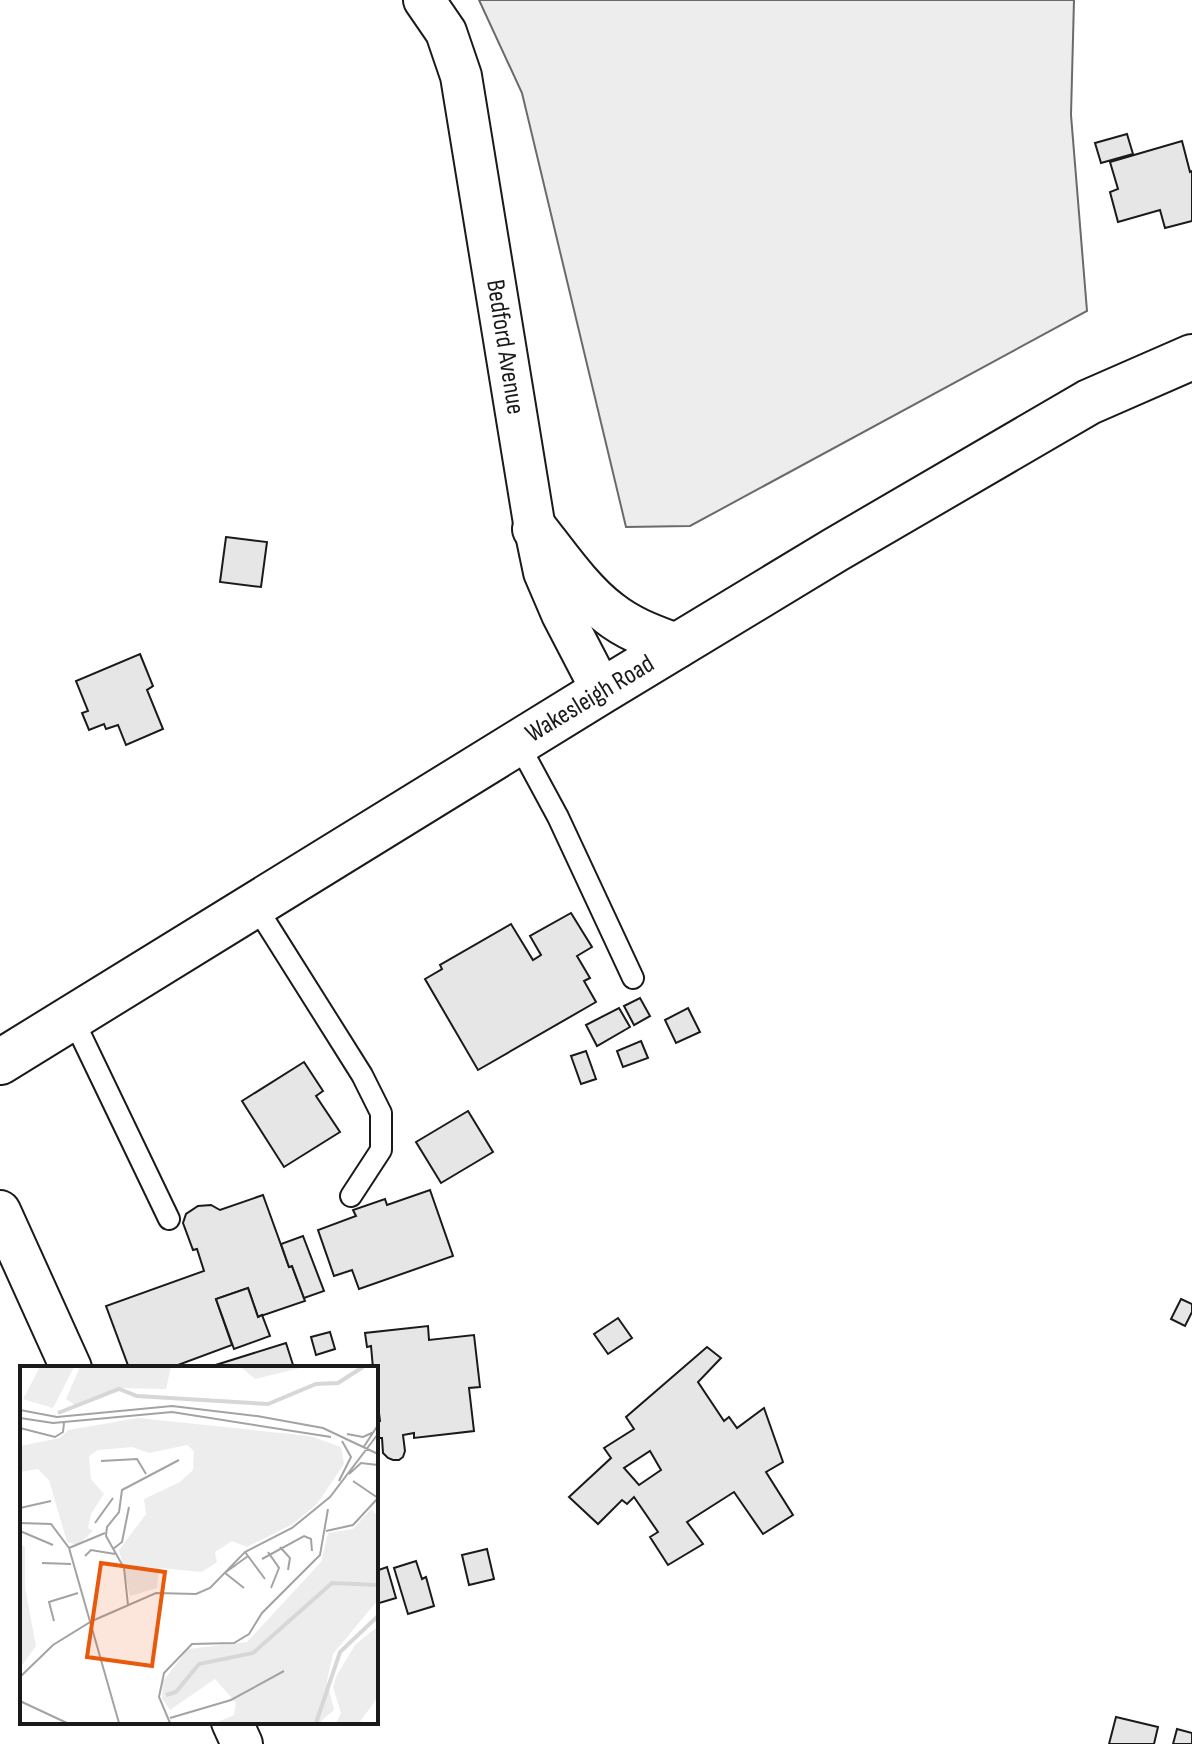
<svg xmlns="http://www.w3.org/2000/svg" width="1192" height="1744" font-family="'Sofia Sans Condensed',sans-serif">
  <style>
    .green { fill: #ededed; stroke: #6a6a6a; stroke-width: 2 }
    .building { fill: #e6e6e6; stroke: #1a1a1a; stroke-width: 2; fill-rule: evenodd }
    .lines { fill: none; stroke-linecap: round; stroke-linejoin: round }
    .lane-casing { stroke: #1a1a1a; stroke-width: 24 }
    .street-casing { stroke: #1a1a1a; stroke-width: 44 }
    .secondary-casing { stroke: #1a1a1a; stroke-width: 48 }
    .lane { stroke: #fff; stroke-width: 20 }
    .street { stroke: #fff; stroke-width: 40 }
    .secondary { stroke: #fff; stroke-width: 44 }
    .labels { text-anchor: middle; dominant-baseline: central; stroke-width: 6; stroke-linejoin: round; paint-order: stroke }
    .street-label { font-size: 26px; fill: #1a1a1a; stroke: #fff }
    .inset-river { fill: none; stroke: #d7d7d7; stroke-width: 4 }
    .inset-road { fill: none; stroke: #a3a3a3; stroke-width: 2 }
    .view { fill: #e8590c; fill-opacity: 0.15; stroke: #e8590c; stroke-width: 4 }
    .inset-edge { fill: none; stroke: #1a1a1a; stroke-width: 4 }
  </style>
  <rect width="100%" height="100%" fill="#fff"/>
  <polygon class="green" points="479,0 1074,0 1071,115 1087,311 690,526 626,527 522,93"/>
  <g class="building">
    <polygon points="1127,134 1133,154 1101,163 1095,143"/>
    <polygon points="1182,141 1190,172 1192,171 1192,221 1165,228 1160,210 1118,222 1110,192 1118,189 1110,162"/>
    <polygon points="226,537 267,542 261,587 220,582"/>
    <polygon points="140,654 153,686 147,690 163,729 126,745 118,725 106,729 104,724 89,730 82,713 88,711 76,681"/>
    <polygon points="571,913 592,947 577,956 590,978 584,981 596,1002 478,1070 425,979 442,969 440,965 511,924 533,960 541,955 530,936"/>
    <polygon points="640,998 650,1016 634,1025 624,1006"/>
    <polygon points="619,1008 630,1027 597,1046 586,1025"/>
    <polygon points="688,1008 700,1032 676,1043 665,1020"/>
    <polygon points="641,1041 648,1058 623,1067 617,1051"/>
    <polygon points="586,1051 596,1079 581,1084 571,1056"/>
    <polygon points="304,1062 323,1091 316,1096 340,1132 284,1167 242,1101"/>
    <polygon points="468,1111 493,1152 441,1183 416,1142"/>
    <polygon points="430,1190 453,1256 359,1289 352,1270 334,1276 318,1230 356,1216 353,1210 385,1199 387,1205"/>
    <polygon points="263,1195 289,1267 292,1266 305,1301 258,1317 248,1288 216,1299 232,1345 170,1368 129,1368 106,1306 204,1271 197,1249 193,1250 183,1223 186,1214 198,1206 211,1205 220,1210"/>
    <polygon points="303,1236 324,1291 304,1298 292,1266 289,1267 281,1244"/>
    <polygon points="248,1288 258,1317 262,1315 270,1336 234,1349 216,1299"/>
    <polygon points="1181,1299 1192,1304 1192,1312 1185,1326 1171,1319"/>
    <polygon points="618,1318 632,1338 608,1354 594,1334"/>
    <polygon points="428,1326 429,1340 474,1335 480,1387 469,1388 474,1431 414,1438 414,1433 403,1435 405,1451 403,1457 399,1460 393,1460 388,1458 383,1453 382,1438 378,1438 376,1422 380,1421 376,1390 376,1368 373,1368 371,1346 367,1347 365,1333"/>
    <polygon points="330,1332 335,1349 316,1355 311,1337"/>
    <polygon points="286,1343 294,1368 206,1368"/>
    <path d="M707 1347 721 1358 698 1382 724 1421 729 1417 737 1428 764 1408 783 1462 766 1472 793 1515 763 1534 734 1492 687 1522 703 1544 668 1565 650 1537 658 1532 634 1497 627 1504 622 1500 598 1524 569 1497 611 1458 604 1448 634 1429 626 1417ZM650 1451 661 1470 639 1485 624 1468Z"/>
    <polygon points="487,1549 494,1579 469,1585 462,1555"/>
    <polygon points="416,1561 422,1579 426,1577 434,1606 408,1614 394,1568"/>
    <polygon points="387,1567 396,1598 376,1604 376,1571"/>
    <polygon points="1116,1717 1158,1727 1154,1744 1109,1744"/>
    <polygon points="1177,1729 1192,1733 1192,1744 1173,1744"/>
  </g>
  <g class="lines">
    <g class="lane-casing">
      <g id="lane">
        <polyline points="518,743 558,817 633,978"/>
        <polyline points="255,905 362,1075 381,1113 381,1150 351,1196"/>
        <polyline points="72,1017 169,1219"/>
      </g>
    </g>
    <g class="street-casing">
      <g id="street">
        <polyline points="424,0 446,32 461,76 535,529 544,572 562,614 602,691"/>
        <polyline points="0,1211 71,1368"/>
        <polyline points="232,1722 242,1744"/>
      </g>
    </g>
    <g class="secondary-casing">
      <g id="secondary">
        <path d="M535 529C557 557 581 592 609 613 629 629 652 637 676 646"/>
        <polyline points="0,1062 602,691 835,550 1089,402 1192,357"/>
      </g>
    </g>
    <use href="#lane" class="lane"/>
    <use href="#street" class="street"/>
    <use href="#secondary" class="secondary"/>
  </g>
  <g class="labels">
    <g class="street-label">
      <text transform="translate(505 347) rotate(81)">Bedford Avenue</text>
      <text transform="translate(590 699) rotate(-31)">Wakesleigh Road</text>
    </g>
  </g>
  <g transform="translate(20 1366)">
    <rect width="358" height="358" fill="#fff"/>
    <path d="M20 1H54L33 42 3 33ZM60 1H151L146 23 99 22 55 39 46 33ZM221 1H285L235 13ZM118 52 290 70 321 81 324 98 297 138 273 158 227 181 212 175 195 186 197 196 182 206 139 202 137 222 110 230 99 184 126 148 124 133 160 116 173 104 174 85 167 79 129 87 112 81 78 84 69 90 71 113 84 128 71 148 68 162 73 165 58 179 47 176 29 114 18 103 0 106V80L40 72 48 64ZM351 143 358 150V234L313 288 307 315 314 344 299 357H195L214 349 216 337 195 313 150 344 142 333 143 315 168 283 227 276 301 196 308 167 333 163ZM0 178 5 181V221L16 280 0 302ZM358 260V331L339 357H316L321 347 313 321 316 311 335 279Z" fill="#ededed"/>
    <path class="inset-river" d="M38 47 99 23 117 30 248 38 296 18 318 17 343 1M146 329 156 326 179 298 233 287 312 217 358 219M296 357 320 286 358 250"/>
    <path class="inset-road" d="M0 44 37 51 152 40 237 50 303 62 358 88M0 52 33 57 152 46 311 71M0 62 35 71 43 66 44 57M327 68 343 71 354 66M343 82 358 59M81 95 117 93 126 108M329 108 341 97 358 99M319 115 331 91 322 75M333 115 358 132M0 142 31 135M0 157 31 158 49 182 99 357M75 157 93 132M0 165 33 179M306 165 333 159 358 132M260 181 270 192 268 204M49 182 85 167M93 183 102 176 109 141M225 186 245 213M248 186 259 202 251 222M65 190 71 184 95 188M242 193 284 170 291 173 292 185M22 197 51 198M206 206 228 190M205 207 224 222M108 239 104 202 86 170 87 161 99 146 102 124 159 94M34 255 29 236 58 227M0 311 33 279 72 255 136 227 176 228 190 222 225 186 272 162 310 131 358 68M0 335 47 357M150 352 211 334 264 305M150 357 139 331 144 307 172 278 214 277 229 268 242 247 300 189 308 143"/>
    <path class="view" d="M81 197 145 206 132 300 67 291Z"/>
    <rect width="358" height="358" class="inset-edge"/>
  </g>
</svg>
